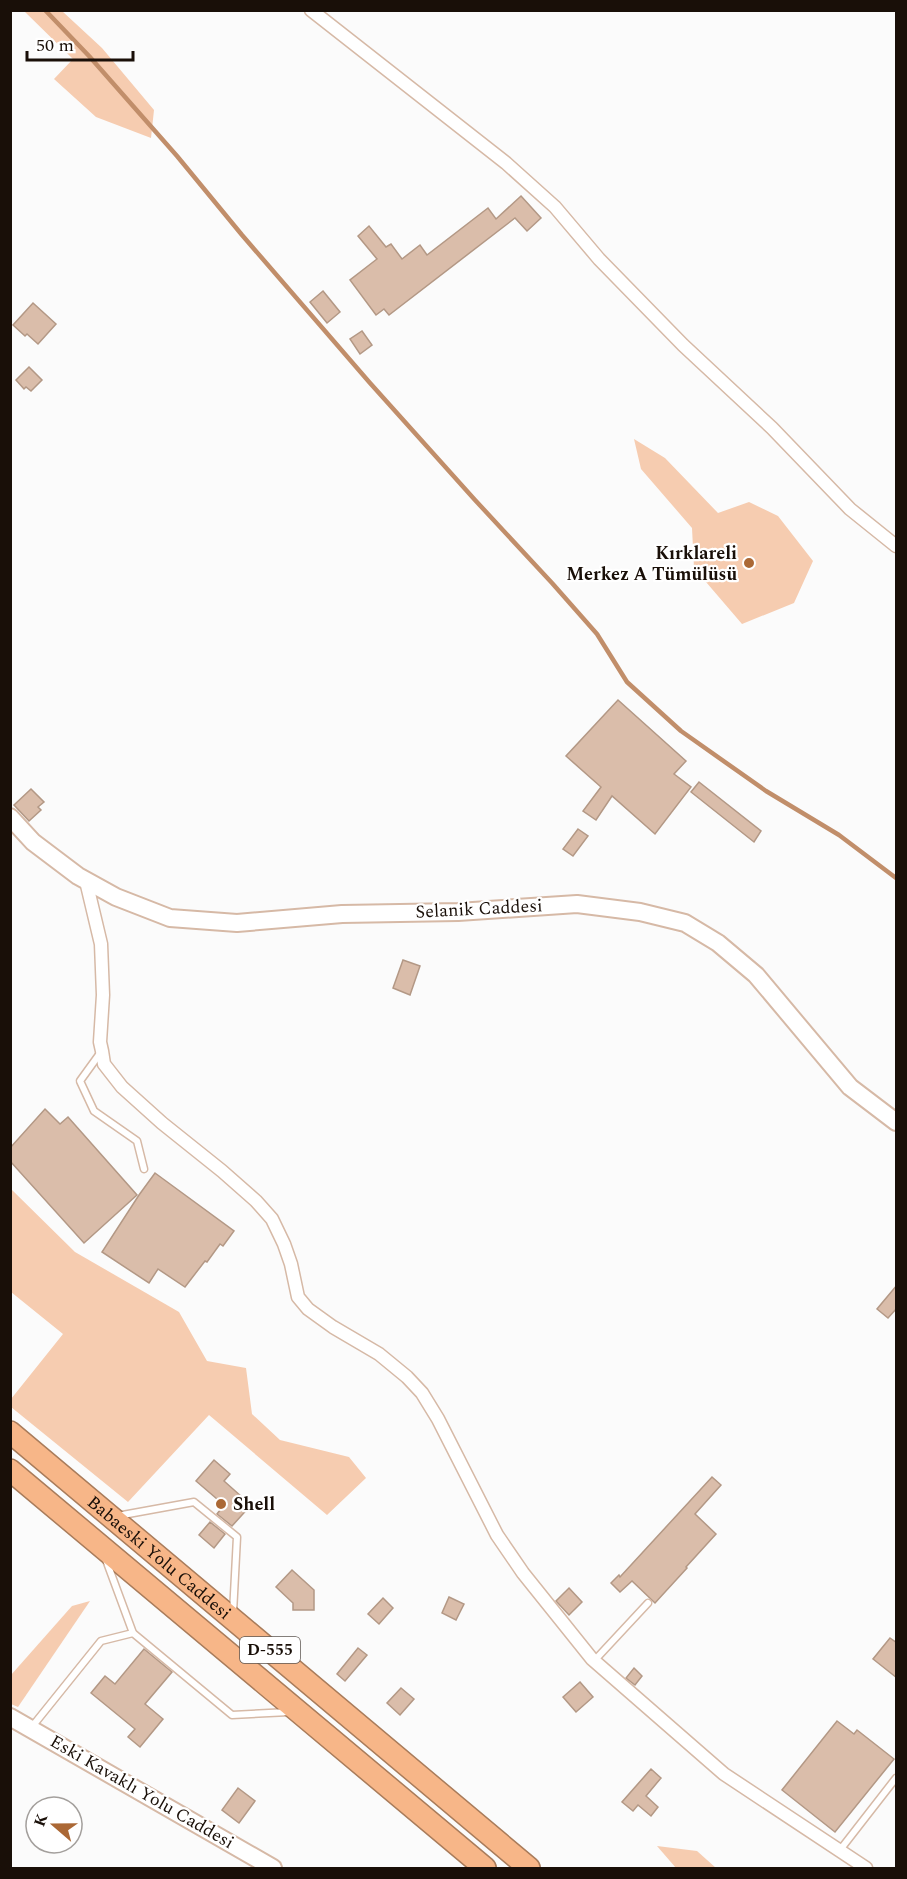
<svg xmlns="http://www.w3.org/2000/svg" width="907" height="1879" font-family="Spectral,serif">
  <style>
    .green { fill: #f6ccb0 }
    .lines { fill: none; stroke-linecap: round; stroke-linejoin: round }
    .stream { stroke: #c18e6a; stroke-width: 4.5 }
    .building { fill: #dabdaa; stroke: #b39885; stroke-width: 1.5 }
    .lane-casing { stroke: #d6b9a6; stroke-width: 9 }
    .street-casing { stroke: #d6b9a6; stroke-width: 15 }
    .secondary-casing { stroke: #d6b9a6; stroke-width: 20 }
    .highway-casing { stroke: #a97c5b; stroke-width: 24 }
    .lane { stroke: #fff; stroke-width: 6 }
    .street { stroke: #fff; stroke-width: 12 }
    .secondary { stroke: #fff; stroke-width: 16 }
    .highway { stroke: #f7b688; stroke-width: 21 }
    .poi-dot { fill: #ab6835; stroke: #fff; stroke-width: 2 }
    .labels { text-anchor: middle; dominant-baseline: central; stroke-width: 4.5; stroke-linejoin: round; paint-order: stroke }
    .shield { fill: #fff; stroke: #5e5752; stroke-width: 1.5 }
    .shield-label { font-size: 16px; font-weight: bold; fill: #190f08 }
    .poi-label { font-size: 18px; font-weight: bold; fill: #190f08; stroke: #fff; text-anchor: end }
    .street-label { font-size: 18px; fill: #190f08; stroke: #fff }
  </style>
  <rect width="100%" height="100%" fill="#fbfbfb"/>
  <g class="green">
    <polygon points="24,11 62,11 102,48 154,110 151,138 96,117 54,79 73,59"/>
    <polygon points="634,439 665,458 718,513 749,502 778,516 813,561 794,603 742,624 694,568 692,528 641,469"/>
    <polygon points="11,1189 75,1252 179,1312 207,1361 246,1368 252,1414 280,1440 349,1457 366,1478 327,1515 209,1415 128,1502 11,1407 11,1399 63,1334 11,1292"/>
    <polygon points="90,1601 18,1707 11,1704 11,1675 72,1606"/>
    <polygon points="657,1846 697,1851 716,1868 676,1868"/>
  </g>
  <g class="lines">
    <polyline class="stream" points="45,10 89,56 177,156 242,235 370,383 475,500 552,583 597,634 627,682 681,731 766,791 839,835 896,878"/>
  </g>
  <g class="building">
    <polygon points="521,196 541,218 527,231 515,218 389,315 384,309 376,315 350,280 377,259 358,236 369,226 386,247 391,244 402,259 420,245 427,255 488,208 496,219"/>
    <polygon points="323,291 340,312 327,323 310,302"/>
    <polygon points="33,303 56,324 38,344 27,334 25,336 13,325"/>
    <polygon points="362,331 372,345 360,354 350,339"/>
    <polygon points="29,367 42,380 31,391 26,387 24,389 16,380"/>
    <polygon points="618,700 686,761 674,774 691,787 655,834 612,796 596,820 583,811 601,787 566,756"/>
    <polygon points="699,782 761,831 754,842 691,792"/>
    <polygon points="31,789 44,802 38,807 41,810 29,821 14,805"/>
    <polygon points="578,829 588,836 573,856 563,849"/>
    <polygon points="403,960 420,966 410,995 393,988"/>
    <polygon points="45,1109 60,1124 68,1117 137,1195 84,1243 10,1161 10,1148"/>
    <polygon points="155,1173 234,1231 223,1246 220,1244 207,1262 205,1261 185,1287 158,1269 149,1283 102,1252 139,1195"/>
    <polygon points="897,1285 897,1308 888,1318 877,1309"/>
    <polygon points="214,1460 230,1474 224,1481 251,1505 232,1526 217,1514 224,1505 196,1481"/>
    <polygon points="712,1477 721,1485 695,1514 716,1534 686,1567 687,1568 655,1603 632,1581 620,1592 611,1583 619,1575 620,1577"/>
    <polygon points="210,1522 225,1534 214,1548 199,1535"/>
    <polygon points="292,1570 314,1590 314,1610 293,1610 293,1603 276,1587"/>
    <polygon points="569,1588 582,1602 569,1615 556,1601"/>
    <polygon points="449,1597 464,1604 456,1620 442,1613"/>
    <polygon points="383,1598 393,1608 379,1624 368,1614"/>
    <polygon points="890,1638 897,1643 897,1678 873,1659"/>
    <polygon points="358,1648 367,1655 345,1681 337,1674"/>
    <polygon points="144,1649 172,1672 145,1704 163,1719 140,1747 128,1737 135,1729 91,1693 105,1676 115,1684"/>
    <polygon points="634,1668 642,1676 635,1685 626,1678"/>
    <polygon points="580,1682 593,1697 576,1712 563,1697"/>
    <polygon points="401,1688 414,1699 400,1715 387,1703"/>
    <polygon points="837,1721 854,1734 857,1730 894,1759 835,1832 782,1790"/>
    <polygon points="651,1769 661,1778 646,1796 658,1807 651,1816 638,1805 633,1811 622,1802"/>
    <polygon points="238,1788 255,1801 239,1823 222,1810"/>
  </g>
  <g class="lines">
    <g class="lane-casing">
      <g id="lane">
        <polyline points="101,1052 80,1081 94,1111 137,1141 144,1169"/>
        <polyline points="117,1516 194,1502 237,1537 233,1613"/>
        <polyline points="106,1560 133,1633 232,1715 289,1712"/>
        <polyline points="594,1661 648,1603"/>
        <polyline points="31,1728 101,1641 133,1633"/>
        <polyline points="840,1850 896,1778"/>
      </g>
    </g>
    <g class="street-casing">
      <g id="street">
        <polyline points="311,10 506,163 555,207 599,259 683,345 772,428 850,509 896,546"/>
        <polyline points="86,881 101,944 103,995 100,1042 102,1051 104,1064 122,1087 162,1123 222,1171 256,1201 272,1219 284,1244 291,1264 298,1297 308,1309 333,1327 379,1354 407,1377 422,1393 438,1419 497,1535 523,1573 592,1659 724,1774 866,1868"/>
      </g>
    </g>
    <g class="secondary-casing">
      <g id="secondary">
        <polyline points="10,817 33,842 78,876 116,897 170,918 237,923 342,914 458,912 577,904 640,912 685,923 718,943 756,975 850,1087 896,1122"/>
        <polyline points="10,1717 273,1868"/>
      </g>
    </g>
    <g class="highway-casing">
      <g id="highway">
        <path id="s1" d="M10 1432 529 1868"/>
        <polyline points="10,1470 485,1868"/>
      </g>
    </g>
    <use href="#lane" class="lane"/>
    <use href="#street" class="street"/>
    <use href="#secondary" class="secondary"/>
    <use href="#highway" class="highway"/>
  </g>
  <g class="poi-dot">
    <circle cx="749" cy="563" r="6"/>
    <circle cx="221" cy="1504" r="6"/>
  </g>
  <g class="labels">
    <rect class="shield" x="240" y="1637" width="60" height="26" rx="4.5"/>
    <g class="shield-label">
      <text x="270" y="1650">D-555</text>
    </g>
    <g class="poi-label">
      <text x="737" y="553">Kırklareli<tspan x="737" dy="21">Merkez A Tümülüsü</tspan></text>
      <text x="233" y="1504" text-anchor="start">Shell</text>
    </g>
    <g class="street-label">
      <text transform="translate(479 909) rotate(-3)">Selanik Caddesi</text>
      <text stroke="none"><textPath href="#s1" startOffset="195">Babaeski Yolu Caddesi</textPath></text>
      <text transform="translate(142 1792) rotate(30)">Eski Kavaklı Yolu Caddesi</text>
    </g>
  </g>
  <rect width="907" height="1879" fill="none" stroke="#190f08" stroke-width="24"/>
  <g transform="translate(54 1825) rotate(290)"><circle r="28" fill="#ffffff" stroke="#a39f9c" stroke-width="1.5"/>
  <path d="M0-4.5L10 22L0 15L-10 22Z" fill="#ab6835"/>
  <text y="-9" font-size="16" font-weight="bold" text-anchor="middle" fill="#190f08">K</text>
  </g>
  <path d="M27 51v9h106v-9" fill="none" stroke="#190f08" stroke-width="3"/>
  <text x="36" y="51" font-size="18" fill="#190f08" stroke="#ffffff" stroke-width="4.5" paint-order="stroke">50 m</text>
</svg>
